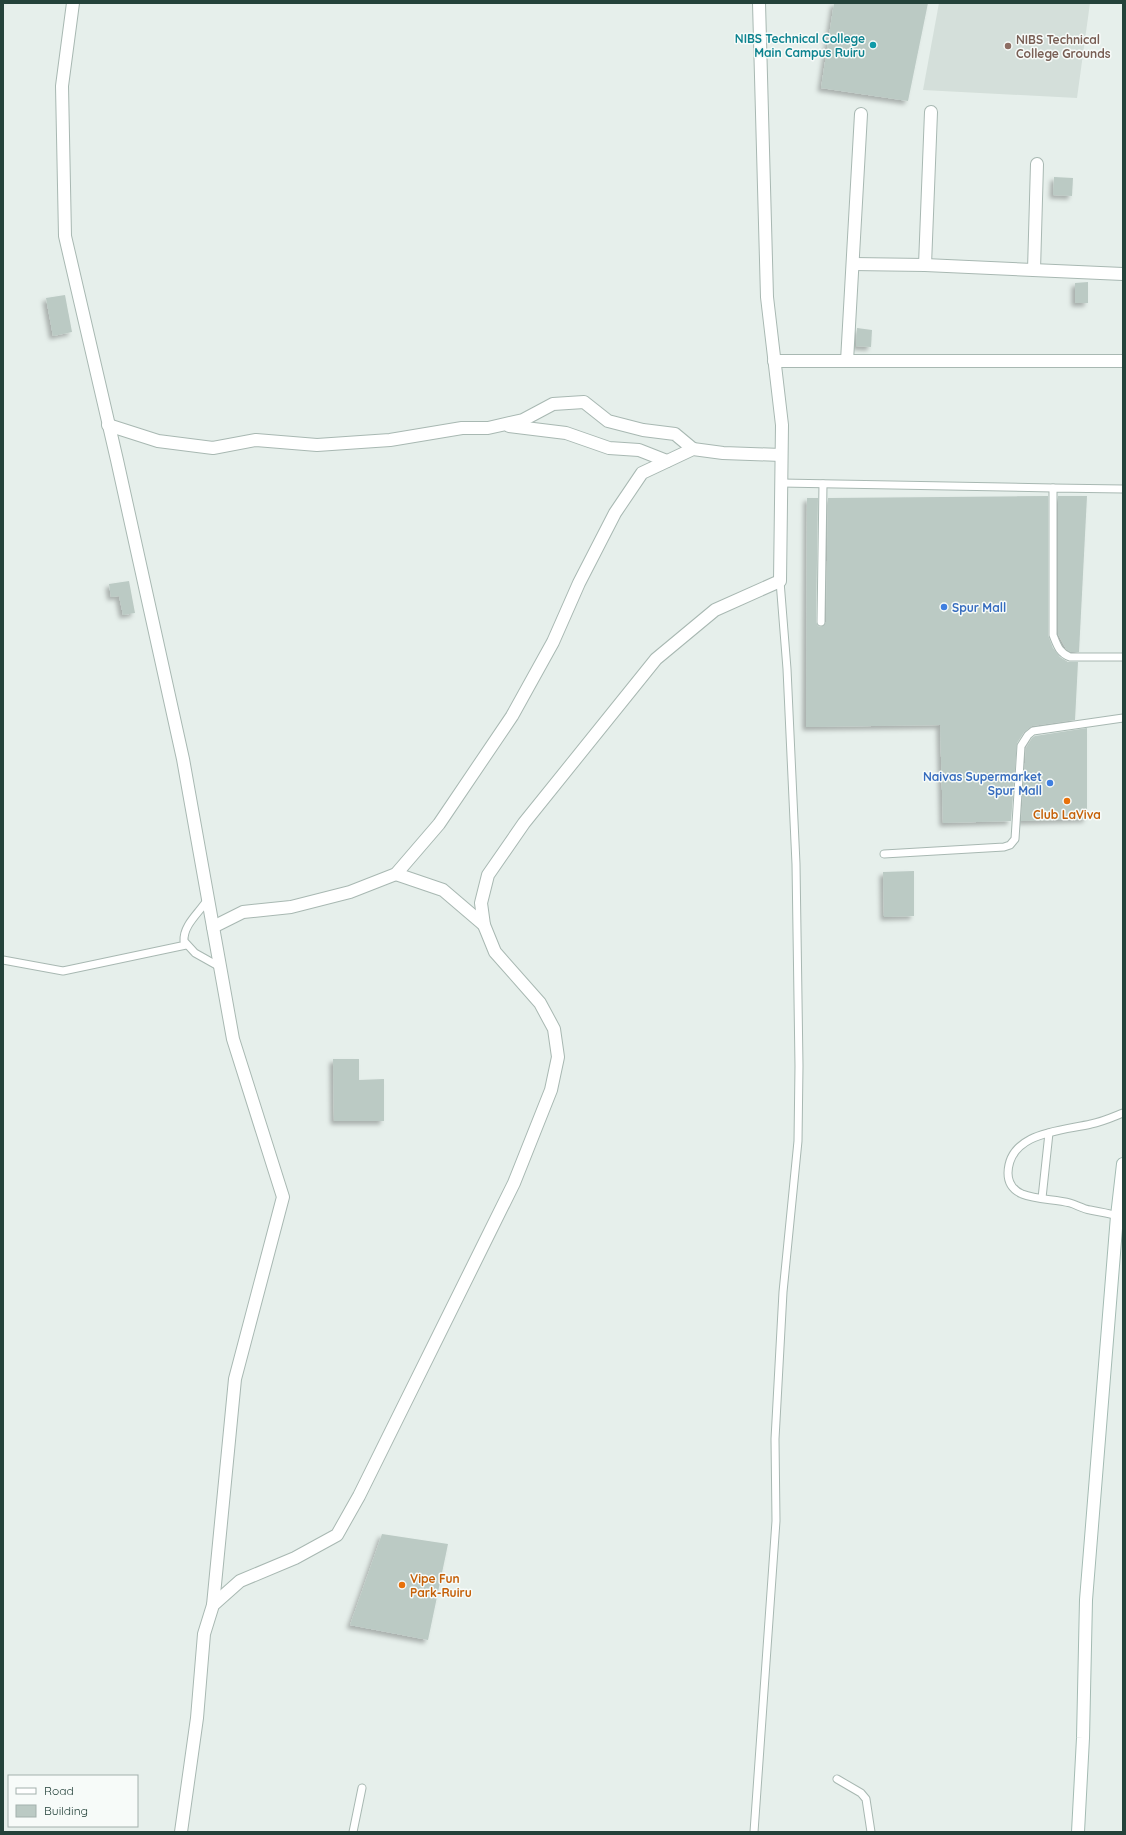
<svg xmlns="http://www.w3.org/2000/svg" width="1126" height="1835" font-family="Quicksand,sans-serif">
  <style>
    .built { fill: #d4dfda }
    .building { fill: #bbcac4; filter: url(#shadow) }
    .lines { fill: none; stroke-linecap: round; stroke-linejoin: round }
    .lane-casing { stroke: #a8b8b2; stroke-width: 9 }
    .street-casing { stroke: #a8b8b2; stroke-width: 14 }
    .secondary-casing { stroke: #a4bbb3; stroke-width: 14 }
    .lane { stroke: #fff; stroke-width: 7 }
    .street { stroke: #fff; stroke-width: 12 }
    .secondary { stroke: #fff; stroke-width: 12 }
    .culture-dot { fill: #0f9aa8; stroke: #f7fbf9; stroke-width: 1.5 }
    .education-dot { fill: #8d6e63; stroke: #f7fbf9; stroke-width: 1.5 }
    .shop-dot { fill: #3f7fe0; stroke: #f7fbf9; stroke-width: 1.5 }
    .food-dot { fill: #e8710a; stroke: #f7fbf9; stroke-width: 1.5 }
    .labels { text-anchor: middle; dominant-baseline: central; stroke-width: 3; stroke-linejoin: round; paint-order: stroke }
    .culture-label { font-size: 12px; font-weight: bold; fill: #0d838f; stroke: #f7fbf9; text-anchor: end }
    .education-label { font-size: 12px; font-weight: bold; fill: #785e54; stroke: #f7fbf9; text-anchor: start }
    .shop-label { font-size: 12px; font-weight: bold; fill: #366cbe; stroke: #f7fbf9; text-anchor: start }
    .food-label { font-size: 12px; font-weight: bold; fill: #c56008; stroke: #f7fbf9 }
  </style>
  <defs>
    <filter id="shadow"><feDropShadow dx="-3.5" dy="3.5" stdDeviation="2" flood-color="#0004"/></filter>
  </defs>
  <rect width="100%" height="100%" fill="#e6efeb"/>
  <polygon class="built" points="939,3 1090,3 1077,98 923,90"/>
  <g class="building">
    <polygon points="834,3 928,3 908,101 821,88"/>
    <polygon points="1054,177 1073,178 1072,196 1053,195"/>
    <polygon points="1088,282 1088,303 1075,303 1075,283"/>
    <polygon points="65,295 72,332 53,336 46,298"/>
    <polygon points="857,328 872,330 871,347 856,346"/>
    <polygon points="1048,496 1048,635 1053,648 1060,657 1068,662 1078,662 1075,720 1032,726 1024,732 1017,743 1011,821 943,823 940,725 806,727 807,498 818,498 816,622 818,626 821,627 826,622 828,498"/>
    <polygon points="1058,496 1087,496 1079,652 1071,652 1066,649 1058,634"/>
    <polygon points="129,581 135,613 123,615 119,596 111,597 109,584"/>
    <polygon points="1087,728 1087,819 1021,821 1026,748 1032,738 1035,736"/>
    <polygon points="914,871 914,916 884,917 883,872"/>
    <polygon points="333,1059 359,1059 359,1080 384,1079 384,1121 334,1121"/>
    <polygon points="382,1534 448,1544 428,1640 350,1625"/>
  </g>
  <g class="lines">
    <g class="lane-casing">
      <g id="lane">
        <polyline points="781,483 1053,488"/>
        <path d="M1123 489 1053 488V635C1057 645 1059 653 1070 657H1123"/>
        <polyline points="821,622 823,484"/>
        <polyline points="884,854 1004,847 1010,845 1015,839 1021,746 1028,735 1033,731 1123,718"/>
        <path d="M208 899C199 913 183 925 184 941L195 953 220 967"/>
        <polyline points="3,960 63,971 186,945"/>
        <polyline points="1042,1198 1049,1133"/>
        <path d="M1117 1216C1108 1213 1099 1212 1090 1210 1083 1209 1077 1205 1070 1203 1055 1199 1037 1200 1022 1194 1013 1190 1008 1183 1008 1173 1009 1132 1061 1131 1091 1124 1102 1122 1113 1117 1123 1113"/>
        <polyline points="837,1779 861,1793 866,1799 871,1832"/>
        <polyline points="353,1832 362,1788"/>
        <polyline points="754,1832 776,1521 775,1439 783,1292 798,1141 799,1066 796,864 787,669 780,581"/>
      </g>
    </g>
    <g class="street-casing">
      <g id="street">
        <polyline points="73,3 62,86 65,236 117,460 183,759 233,1039 283,1197 235,1379 213,1605"/>
        <polyline points="853,264 925,265 1123,274"/>
        <polyline points="925,265 931,112"/>
        <polyline points="1034,270 1037,164"/>
        <polyline points="774,361 1123,361"/>
        <polyline points="847,361 861,114"/>
        <polyline points="108,425 158,441 213,448 256,440 317,445 390,440 462,428 488,428 523,420 553,404 584,402 608,421 643,430 675,434 693,449"/>
        <polyline points="509,426 566,433 609,448 639,450 667,461"/>
        <polyline points="396,874 443,890 484,925"/>
        <polyline points="213,927 243,912 291,907 350,892 396,874 439,824 512,716 553,642 579,583 615,513 642,473 693,449 723,453 781,455"/>
        <polyline points="181,1832 197,1718 204,1634 213,1605 240,1581 295,1558 337,1535 359,1496 514,1183 551,1090 558,1057 554,1029 540,1003 495,952 484,925 481,903 488,875 524,823 656,659 715,610 780,581 782,425 767,297 759,3"/>
      </g>
    </g>
    <g class="secondary-casing">
      <polyline id="secondary" points="1078,1832 1083,1738 1086,1600 1117,1216 1123,1164"/>
    </g>
    <use href="#lane" class="lane"/>
    <use href="#street" class="street"/>
    <use href="#secondary" class="secondary"/>
  </g>
  <circle class="culture-dot" cx="873" cy="45" r="4"/>
  <circle class="education-dot" cx="1008" cy="46" r="4"/>
  <g class="shop-dot">
    <circle cx="944" cy="607" r="4"/>
    <circle cx="1050" cy="783" r="4"/>
  </g>
  <g class="food-dot">
    <circle cx="1067" cy="801" r="4"/>
    <circle cx="402" cy="1585" r="4"/>
  </g>
  <g class="labels">
    <g class="culture-label">
      <text x="865" y="38">NIBS Technical College<tspan x="865" dy="14">Main Campus Ruiru</tspan></text>
    </g>
    <g class="education-label">
      <text x="1016" y="39">NIBS Technical<tspan x="1016" dy="14">College Grounds</tspan></text>
    </g>
    <g class="shop-label">
      <text x="952" y="607">Spur Mall</text>
      <text x="1042" y="776" text-anchor="end">Naivas Supermarket<tspan x="1042" dy="14">Spur Mall</tspan></text>
    </g>
    <g class="food-label">
      <text x="1067" y="814">Club LaViva</text>
      <text x="410" y="1578" text-anchor="start">Vipe Fun<tspan x="410" dy="14">Park-Ruiru</tspan></text>
    </g>
  </g>
  <rect width="1126" height="1835" fill="none" stroke="#24423a" stroke-width="8"/>
  <rect x="8" y="1775" width="130" height="52" fill="#f7fbf9" stroke="#a3b1ad"/>
  <rect x="16" y="1788" width="20" height="6" fill="#ffffff" stroke="#a3b1ad"/>
  <text x="44" y="1795" font-size="12" fill="#24423a">Road</text>
  <rect x="16" y="1805" width="20" height="12" fill="#bbcac4" stroke="#a3b1ad"/>
  <text x="44" y="1815" font-size="12" fill="#24423a">Building</text>
</svg>
